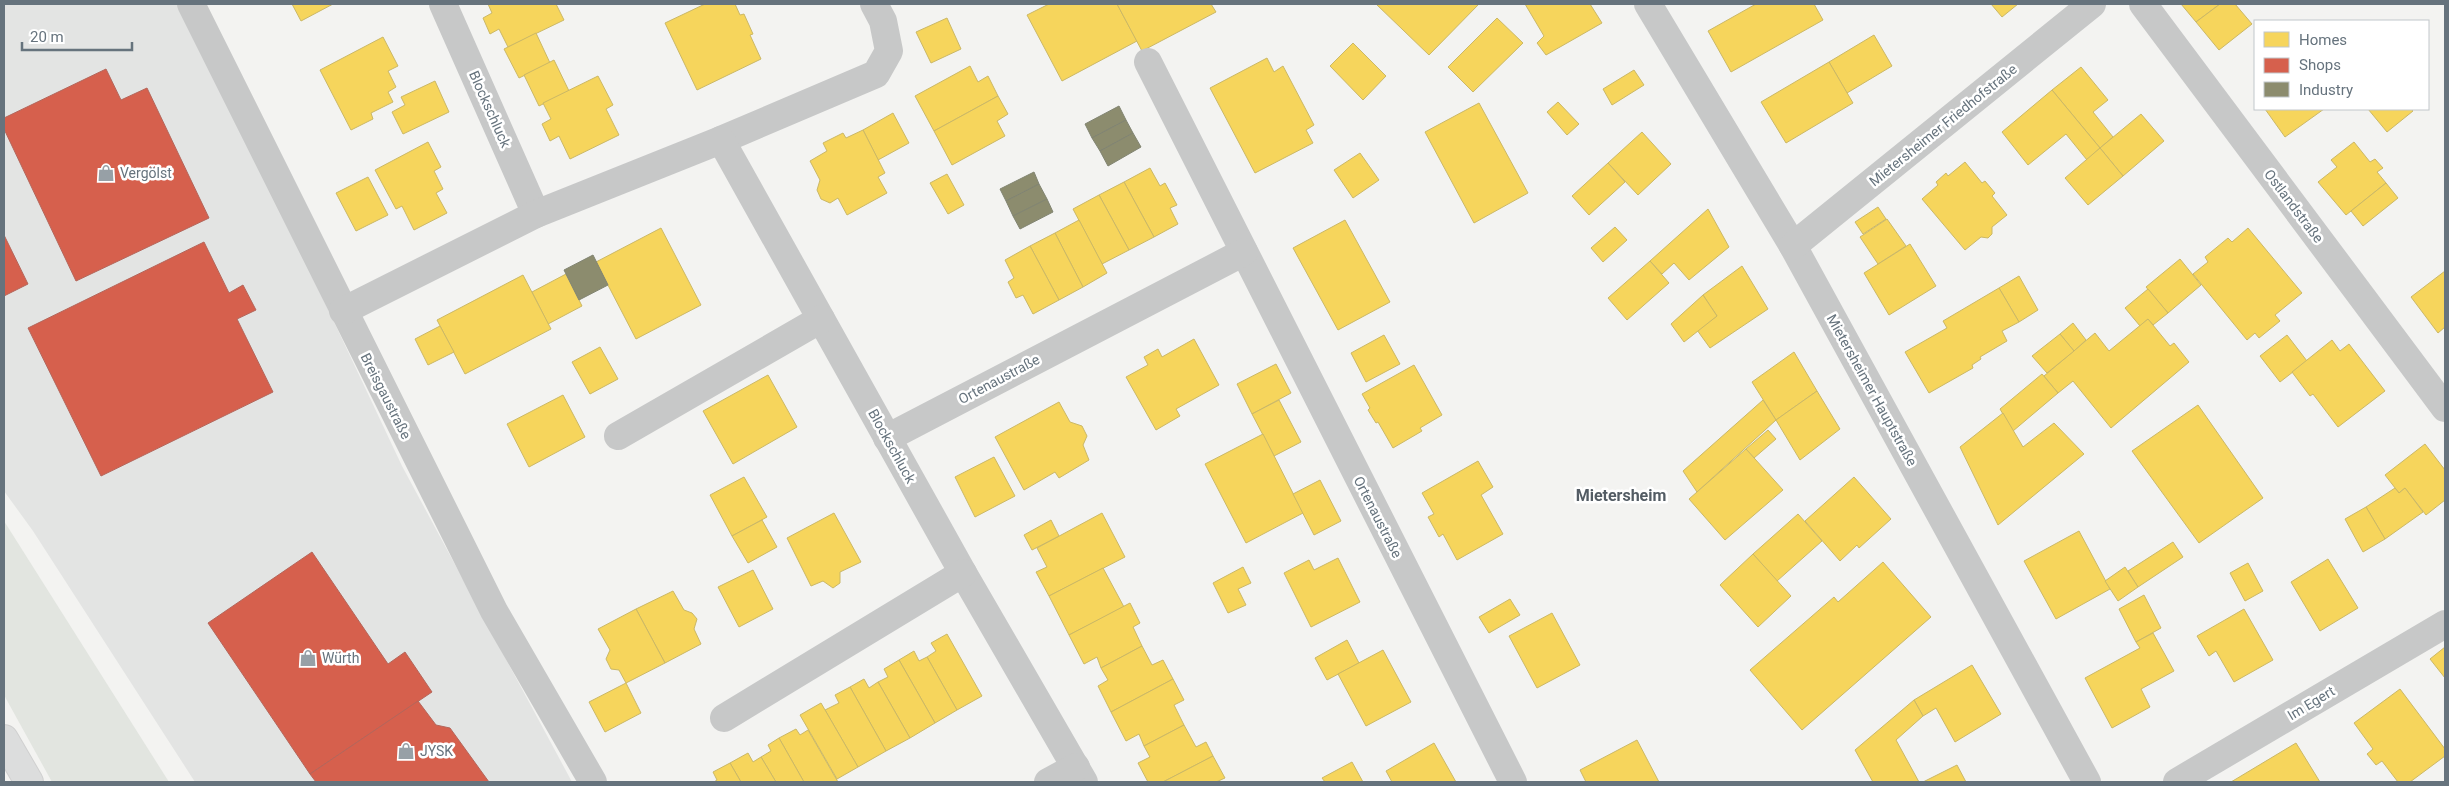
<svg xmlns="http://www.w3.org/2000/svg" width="2449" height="786" font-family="Roboto,sans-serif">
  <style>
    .built { fill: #e3e4e3 }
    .green { fill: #e2e5e0 }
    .homes { fill: #f6d55c; stroke: #cbb866 }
    .shops { fill: #d6604d; stroke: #b4665b }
    .industry { fill: #8c8c6e; stroke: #818472 }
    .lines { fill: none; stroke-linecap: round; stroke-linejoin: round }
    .major-casing { stroke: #d0d0d0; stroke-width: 30 }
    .minor { stroke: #c7c8c8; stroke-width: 28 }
    .major { stroke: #dcdddd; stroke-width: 28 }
    .labels { text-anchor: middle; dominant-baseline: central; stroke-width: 5; stroke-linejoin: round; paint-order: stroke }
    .street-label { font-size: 14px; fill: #66737d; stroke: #fff }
    .poi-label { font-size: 14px; fill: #66737d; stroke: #fff; text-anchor: start }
    .quarter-label { font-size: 16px; font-weight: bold; fill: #535c64; stroke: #fff }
  </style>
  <rect width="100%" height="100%" fill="#f3f3f1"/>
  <polygon class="built" points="4,4 184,4 402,466 572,782 195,782 33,531 4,491"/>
  <polygon class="green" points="4,521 169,782 52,782 4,695"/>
  <g class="homes">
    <polygon points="292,4 333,4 301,21"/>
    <polygon points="488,4 556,4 564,20 508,47 499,29 490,34 483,18 492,13"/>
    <polygon points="705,4 735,4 740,15 744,14 753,34 750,35 761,59 697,90 665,23"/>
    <polygon points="1049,4 1117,4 1137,41 1062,81 1027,15"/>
    <polygon points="1117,4 1211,4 1216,12 1142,51"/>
    <polygon points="1376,4 1479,4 1429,55"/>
    <polygon points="1525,4 1590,4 1602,23 1546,55 1537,43 1544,36"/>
    <polygon points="1756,4 1814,4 1823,20 1731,72 1708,31"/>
    <polygon points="1991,4 2018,4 2002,17"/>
    <polygon points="2181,4 2220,4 2196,22"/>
    <polygon points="2220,4 2235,4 2252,24 2219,50 2196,22"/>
    <polygon points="947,18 961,49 931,63 916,32"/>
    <polygon points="1497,18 1523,43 1473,92 1448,67"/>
    <polygon points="536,33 550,63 519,78 504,49"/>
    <polygon points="1874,35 1892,66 1847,93 1829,62"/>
    <polygon points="383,37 398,66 388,71 396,87 388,92 393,102 371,113 373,119 351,130 320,70"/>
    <polygon points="1353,43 1386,76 1363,100 1330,66"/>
    <polygon points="1267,58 1274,72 1283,66 1314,125 1306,130 1313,143 1255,173 1210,88"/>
    <polygon points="554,60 569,91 539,106 524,75"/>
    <polygon points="1829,62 1853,103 1786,143 1761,102"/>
    <polygon points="970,66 978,82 988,76 998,96 934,131 915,96"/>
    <polygon points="2081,67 2108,100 2093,112 2113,137 2100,148 2052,90"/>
    <polygon points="1634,70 1644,85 1612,105 1603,89"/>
    <polygon points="598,76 613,105 606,109 619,135 570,159 559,136 550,141 542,124 551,119 543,103"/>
    <polygon points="435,81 449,112 403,134 392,112 405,105 401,97"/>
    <polygon points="2052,90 2100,148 2087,160 2066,134 2028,165 2002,132"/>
    <polygon points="998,96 1008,114 997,121 1005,136 952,165 934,131"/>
    <polygon points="1558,102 1579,124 1567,135 1547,112"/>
    <polygon points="1479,103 1528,193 1474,223 1425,132"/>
    <polygon points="2265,109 2324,109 2285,137"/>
    <polygon points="2368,109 2411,109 2413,111 2387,132"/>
    <polygon points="893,113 909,143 878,160 863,130"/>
    <polygon points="2141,114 2164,141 2123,176 2100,148"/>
    <polygon points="863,130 885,173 878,177 887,193 847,215 838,198 830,203 821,199 817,190 820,180 810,161 827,151 823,143 843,133 846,138"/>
    <polygon points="1642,132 1671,164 1638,195 1608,163"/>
    <polygon points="428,142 441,167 434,171 443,189 436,193 447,213 414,230 402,206 396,209 375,170"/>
    <polygon points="2354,142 2370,162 2375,159 2383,168 2377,172 2386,183 2346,215 2318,182 2337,167 2331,160"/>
    <polygon points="2100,148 2123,176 2088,205 2065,178"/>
    <polygon points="1360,153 1379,180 1353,198 1334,170"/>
    <polygon points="1965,162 1982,183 1985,181 1995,193 1992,196 2007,215 1992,227 1992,234 1988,238 1981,237 1965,250 1922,199 1938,185 1936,182 1946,173 1948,176"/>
    <polygon points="1608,163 1625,182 1589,215 1572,196"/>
    <polygon points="1150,168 1160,186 1165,183 1177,205 1170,208 1178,224 1154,237 1124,182"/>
    <polygon points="947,174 964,205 948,214 930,183"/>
    <polygon points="368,177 388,215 356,231 336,193"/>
    <polygon points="1124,182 1154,237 1129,250 1099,195"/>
    <polygon points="2386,183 2398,198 2363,226 2351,211"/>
    <polygon points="1099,195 1129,250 1102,264 1073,209"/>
    <polygon points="1878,207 1886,219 1863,234 1855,222"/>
    <polygon points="1708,209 1729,247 1689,280 1674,263 1662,274 1650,261"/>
    <polygon points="1887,219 1906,246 1878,264 1860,237"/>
    <polygon points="1079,220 1107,273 1083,287 1055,233"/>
    <polygon points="1345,220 1390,302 1338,330 1293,248"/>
    <polygon points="1615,227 1627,240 1603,262 1591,248"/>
    <polygon points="661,228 701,305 636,339 596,262"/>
    <polygon points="2248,228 2302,293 2275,315 2280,321 2259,338 2255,333 2247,340 2193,274 2208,262 2205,257 2228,238 2232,242"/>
    <polygon points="1055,233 1083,287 1059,300 1030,246"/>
    <polygon points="1910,244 1936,286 1889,315 1864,273"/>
    <polygon points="1030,246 1059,300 1033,314 1023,295 1016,298 1008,282 1014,278 1005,260"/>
    <polygon points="2180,259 2201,285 2168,313 2146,287"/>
    <polygon points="1650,261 1669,283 1627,320 1608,298"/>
    <polygon points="1742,266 1768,309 1710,348 1697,330 1717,316 1703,295"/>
    <polygon points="2445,271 2445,327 2438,333 2411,297"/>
    <polygon points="566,274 582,306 548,324 532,292"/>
    <polygon points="523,275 551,329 465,374 437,320"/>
    <polygon points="2019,276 2038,310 2019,322 1999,288"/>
    <polygon points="1999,288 2019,322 2002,331 2007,341 1980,357 1981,359 1972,365 1973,368 1929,393 1905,352 1947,328 1943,321"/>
    <polygon points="2148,289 2168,313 2153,325 2148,319 2140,326 2125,308"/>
    <polygon points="1703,295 1717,316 1684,342 1671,324"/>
    <polygon points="2148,319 2170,346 2174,343 2189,362 2111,428 2073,381 2058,393 2044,376 2095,333 2109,351"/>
    <polygon points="2073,323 2086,340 2074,351 2060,334"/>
    <polygon points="440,326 454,352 428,365 415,339"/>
    <polygon points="2060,334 2074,351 2047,373 2032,356"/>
    <polygon points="1384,335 1400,364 1366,382 1351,353"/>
    <polygon points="2287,335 2307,361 2280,382 2260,356"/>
    <polygon points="1194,339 1219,385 1176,409 1180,416 1156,430 1126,377 1148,365 1144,357 1158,349 1162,357"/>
    <polygon points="2332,340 2340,351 2349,344 2385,391 2338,427 2313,394 2310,396 2292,372"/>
    <polygon points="600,347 618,379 590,394 572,362"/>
    <polygon points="1794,352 1817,391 1776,420 1752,382"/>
    <polygon points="1276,364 1291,393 1252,414 1237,384"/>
    <polygon points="1414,365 1442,415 1420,428 1422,431 1393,448 1378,422 1376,423 1368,410 1370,408 1362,394"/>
    <polygon points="2042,374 2058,393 2013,431 2000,409"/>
    <polygon points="768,375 797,427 733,464 703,411"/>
    <polygon points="1817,391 1840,429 1800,460 1776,420"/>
    <polygon points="563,395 585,437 529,467 507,424"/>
    <polygon points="1279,400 1301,442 1274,456 1252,414"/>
    <polygon points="1763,400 1776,420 1697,492 1683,471"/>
    <polygon points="1059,402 1070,422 1082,426 1087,436 1083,445 1089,460 1059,478 1055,472 1024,490 995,437"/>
    <polygon points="2198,405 2263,498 2199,543 2132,451"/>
    <polygon points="2003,413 2023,447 2054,423 2084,454 1998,525 1960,447"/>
    <polygon points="1768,430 1776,439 1754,458 1746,449"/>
    <polygon points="1263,434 1303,513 1246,543 1205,464"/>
    <polygon points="2425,444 2445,470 2445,500 2426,515 2405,488 2399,493 2385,475"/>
    <polygon points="1746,449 1783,490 1725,540 1689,499"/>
    <polygon points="994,457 1015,496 975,517 955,477"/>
    <polygon points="1478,461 1493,487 1481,495 1503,534 1457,560 1443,534 1439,537 1428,517 1434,514 1422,493"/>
    <polygon points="744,477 767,517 732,536 710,495"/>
    <polygon points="1854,477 1891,519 1859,548 1857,545 1840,561 1805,521"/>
    <polygon points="1320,480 1341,521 1314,535 1293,494"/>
    <polygon points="2395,488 2399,493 2405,488 2423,512 2385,539 2366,507"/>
    <polygon points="2366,507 2385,539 2363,552 2345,519"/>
    <polygon points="834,513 861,562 840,572 840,583 833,588 823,581 811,586 787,538"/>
    <polygon points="1102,513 1125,557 1049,596 1036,572 1047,567 1037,548"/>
    <polygon points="1798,514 1822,541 1777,581 1753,554"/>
    <polygon points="762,520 777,547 748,563 732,536"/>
    <polygon points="1051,520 1059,536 1032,550 1024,535"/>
    <polygon points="2079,531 2110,589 2056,619 2024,561"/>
    <polygon points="2173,542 2183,557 2138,587 2128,571"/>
    <polygon points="1753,554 1791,596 1758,627 1720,585"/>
    <polygon points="1338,558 1360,602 1311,627 1284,573 1309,560 1314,570"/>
    <polygon points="2328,559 2358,608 2320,631 2291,582"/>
    <polygon points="1883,562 1931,617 1802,730 1750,670 1834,597 1838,602"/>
    <polygon points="2248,563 2263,591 2245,601 2230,573"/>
    <polygon points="1243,567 1251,583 1238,589 1246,605 1228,613 1213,583"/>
    <polygon points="2125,567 2138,587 2118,601 2105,581"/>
    <polygon points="1103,568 1124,607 1069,635 1049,596"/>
    <polygon points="753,570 773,609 739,627 718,587"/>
    <polygon points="673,591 684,610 692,613 697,619 694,629 701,644 665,663 636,609"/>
    <polygon points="2144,595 2161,628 2136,642 2119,609"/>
    <polygon points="1510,599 1520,615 1489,633 1479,617"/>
    <polygon points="1130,603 1140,623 1133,627 1142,646 1101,668 1097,657 1084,664 1069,635"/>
    <polygon points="636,609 665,663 626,683 619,670 611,669 606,659 610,650 598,629"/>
    <polygon points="2244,609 2273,660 2234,682 2216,651 2209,656 2197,636"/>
    <polygon points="1552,613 1580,665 1537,688 1509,636"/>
    <polygon points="2153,633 2174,671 2141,689 2150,707 2112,728 2085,678 2140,648 2136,642"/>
    <polygon points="947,634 982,696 957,710 927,657 936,651 931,643"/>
    <polygon points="1347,640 1359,663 1327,680 1315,658"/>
    <polygon points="1142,646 1152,665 1163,660 1173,679 1111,712 1098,686 1108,680 1101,668"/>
    <polygon points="2445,647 2445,678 2430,659"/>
    <polygon points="1383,650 1411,702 1366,726 1338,674"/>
    <polygon points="914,651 919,661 927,657 957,710 935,723 899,660"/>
    <polygon points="899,660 935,723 910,738 878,682 888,677 884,669"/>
    <polygon points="1972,665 2001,714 1955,742 1936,708 1923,716 1914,700"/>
    <polygon points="864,679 869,688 878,682 910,738 886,751 850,687"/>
    <polygon points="1173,679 1184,700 1174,705 1184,725 1144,746 1139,734 1126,741 1111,712"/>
    <polygon points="626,683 641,713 605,732 589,702"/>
    <polygon points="850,687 886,751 858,767 825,710 839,703 835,695"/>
    <polygon points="2400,689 2445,749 2445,756 2410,782 2398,782 2382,761 2376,765 2367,754 2373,749 2354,723"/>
    <polygon points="1914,700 1923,716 1896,740 1919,782 1873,782 1855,750"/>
    <polygon points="821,703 858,767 837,779 800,715"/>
    <polygon points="1184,725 1196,747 1206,742 1213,756 1163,782 1148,782 1138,763 1150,757 1144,746"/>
    <polygon points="796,729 800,735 808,730 838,782 804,782 779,738"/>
    <polygon points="779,738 804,782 776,782 761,757 771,751 768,745"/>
    <polygon points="1637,740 1659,782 1586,782 1580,770"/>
    <polygon points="1434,743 1456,782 1392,782 1386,771"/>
    <polygon points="2296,743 2320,782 2231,782"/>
    <polygon points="748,753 753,762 761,757 776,782 741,782 730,763"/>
    <polygon points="1213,756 1225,778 1216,782 1163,782"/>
    <polygon points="1352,762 1363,782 1325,782 1322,778"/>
    <polygon points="730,763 741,782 714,782 717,780 713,772"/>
    <polygon points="1957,765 1966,782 1923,782"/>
  </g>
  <g class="shops">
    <polygon points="106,69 121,100 147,88 209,218 76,281 4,129 4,118"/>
    <polygon points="4,235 28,284 4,296"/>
    <polygon points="204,242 229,293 243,285 256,310 237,319 273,392 101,476 28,328"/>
    <polygon points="312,552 388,664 405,652 432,692 310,774 208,623"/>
    <polygon points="418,701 436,725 450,728 489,782 316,782 310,774"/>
  </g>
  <g class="industry">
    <polygon points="1119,106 1126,120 1092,138 1085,124"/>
    <polygon points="1126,120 1133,133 1100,151 1092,138"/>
    <polygon points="1133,133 1141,147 1108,166 1100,151"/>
    <polygon points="1034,172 1039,184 1006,201 1000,189"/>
    <polygon points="1039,184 1047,199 1013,216 1006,201"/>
    <polygon points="1047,199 1053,212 1020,229 1013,216"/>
    <polygon points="593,255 608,285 579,300 564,270"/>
  </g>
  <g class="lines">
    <g class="major-casing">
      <polyline id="major" points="4,739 29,782"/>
    </g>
    <g class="minor">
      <polyline points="191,4 494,611 593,782"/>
      <polyline points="443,4 536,214"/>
      <polyline points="1648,4 1793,246 2087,782"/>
      <polyline points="2143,4 2445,408"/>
      <polyline points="1148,62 1513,782"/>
      <polyline points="721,140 876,74 889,51 883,21 874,4"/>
      <polyline points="1793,246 2092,4"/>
      <polyline points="343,311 536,214 721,140 963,573 1084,782"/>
      <polyline points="618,436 821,319"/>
      <polyline points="887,438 1244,252"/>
      <polyline points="724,718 963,573"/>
      <polyline points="1048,782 1076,767"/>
      <polyline points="2177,782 2445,624"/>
    </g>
    <use href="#major" class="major"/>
  </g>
  <defs>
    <g id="shop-bare" transform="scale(1.35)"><path d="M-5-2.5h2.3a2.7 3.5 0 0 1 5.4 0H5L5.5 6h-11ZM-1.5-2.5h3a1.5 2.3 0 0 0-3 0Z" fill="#97a0a6" stroke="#fff" stroke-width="2.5" paint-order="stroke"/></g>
  </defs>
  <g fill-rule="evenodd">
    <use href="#shop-bare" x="106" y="173"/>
    <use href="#shop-bare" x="308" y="658"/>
    <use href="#shop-bare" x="406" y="751"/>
  </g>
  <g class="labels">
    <g class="street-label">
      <text transform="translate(490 109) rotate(66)">Blockschluck</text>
      <text transform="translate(1943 125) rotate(-39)">Mietersheimer Friedhofstraße</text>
      <text transform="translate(2294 206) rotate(53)">Ostlandstraße</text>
      <text transform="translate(999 379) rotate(-28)">Ortenaustraße</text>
      <text transform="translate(1872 390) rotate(61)">Mietersheimer Hauptstraße</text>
      <text transform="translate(386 396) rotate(63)">Breisgaustraße</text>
      <text transform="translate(892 446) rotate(61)">Blockschluck</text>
      <text transform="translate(1378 517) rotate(63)">Ortenaustraße</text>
      <text transform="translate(2311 703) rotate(-31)">Im Egert</text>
    </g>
    <g class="poi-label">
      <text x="120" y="173">Vergölst</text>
      <text x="322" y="658">Würth</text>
      <text x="420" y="751">JYSK</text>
    </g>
    <g class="quarter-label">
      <text x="1621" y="495">Mietersheim</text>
    </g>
  </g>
  <rect width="2449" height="786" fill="none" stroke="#66737d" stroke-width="10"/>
  <rect x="2254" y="20" width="175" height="90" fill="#ffffff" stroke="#c2c7cb"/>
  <rect x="2264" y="32" width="25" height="15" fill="#f6d55c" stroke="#c2c7cb"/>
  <text x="2299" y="45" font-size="15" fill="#66737d">Homes</text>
  <rect x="2264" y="58" width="25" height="15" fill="#d6604d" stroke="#c2c7cb"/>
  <text x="2299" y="70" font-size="15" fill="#66737d">Shops</text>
  <rect x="2264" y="82" width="25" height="15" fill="#8c8c6e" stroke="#c2c7cb"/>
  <text x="2299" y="95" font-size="15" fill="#66737d">Industry</text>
  <path d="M22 42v8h110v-8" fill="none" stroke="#66737d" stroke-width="2.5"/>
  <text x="30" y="42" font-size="15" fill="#66737d" stroke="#ffffff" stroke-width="4" paint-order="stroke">20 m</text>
</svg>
